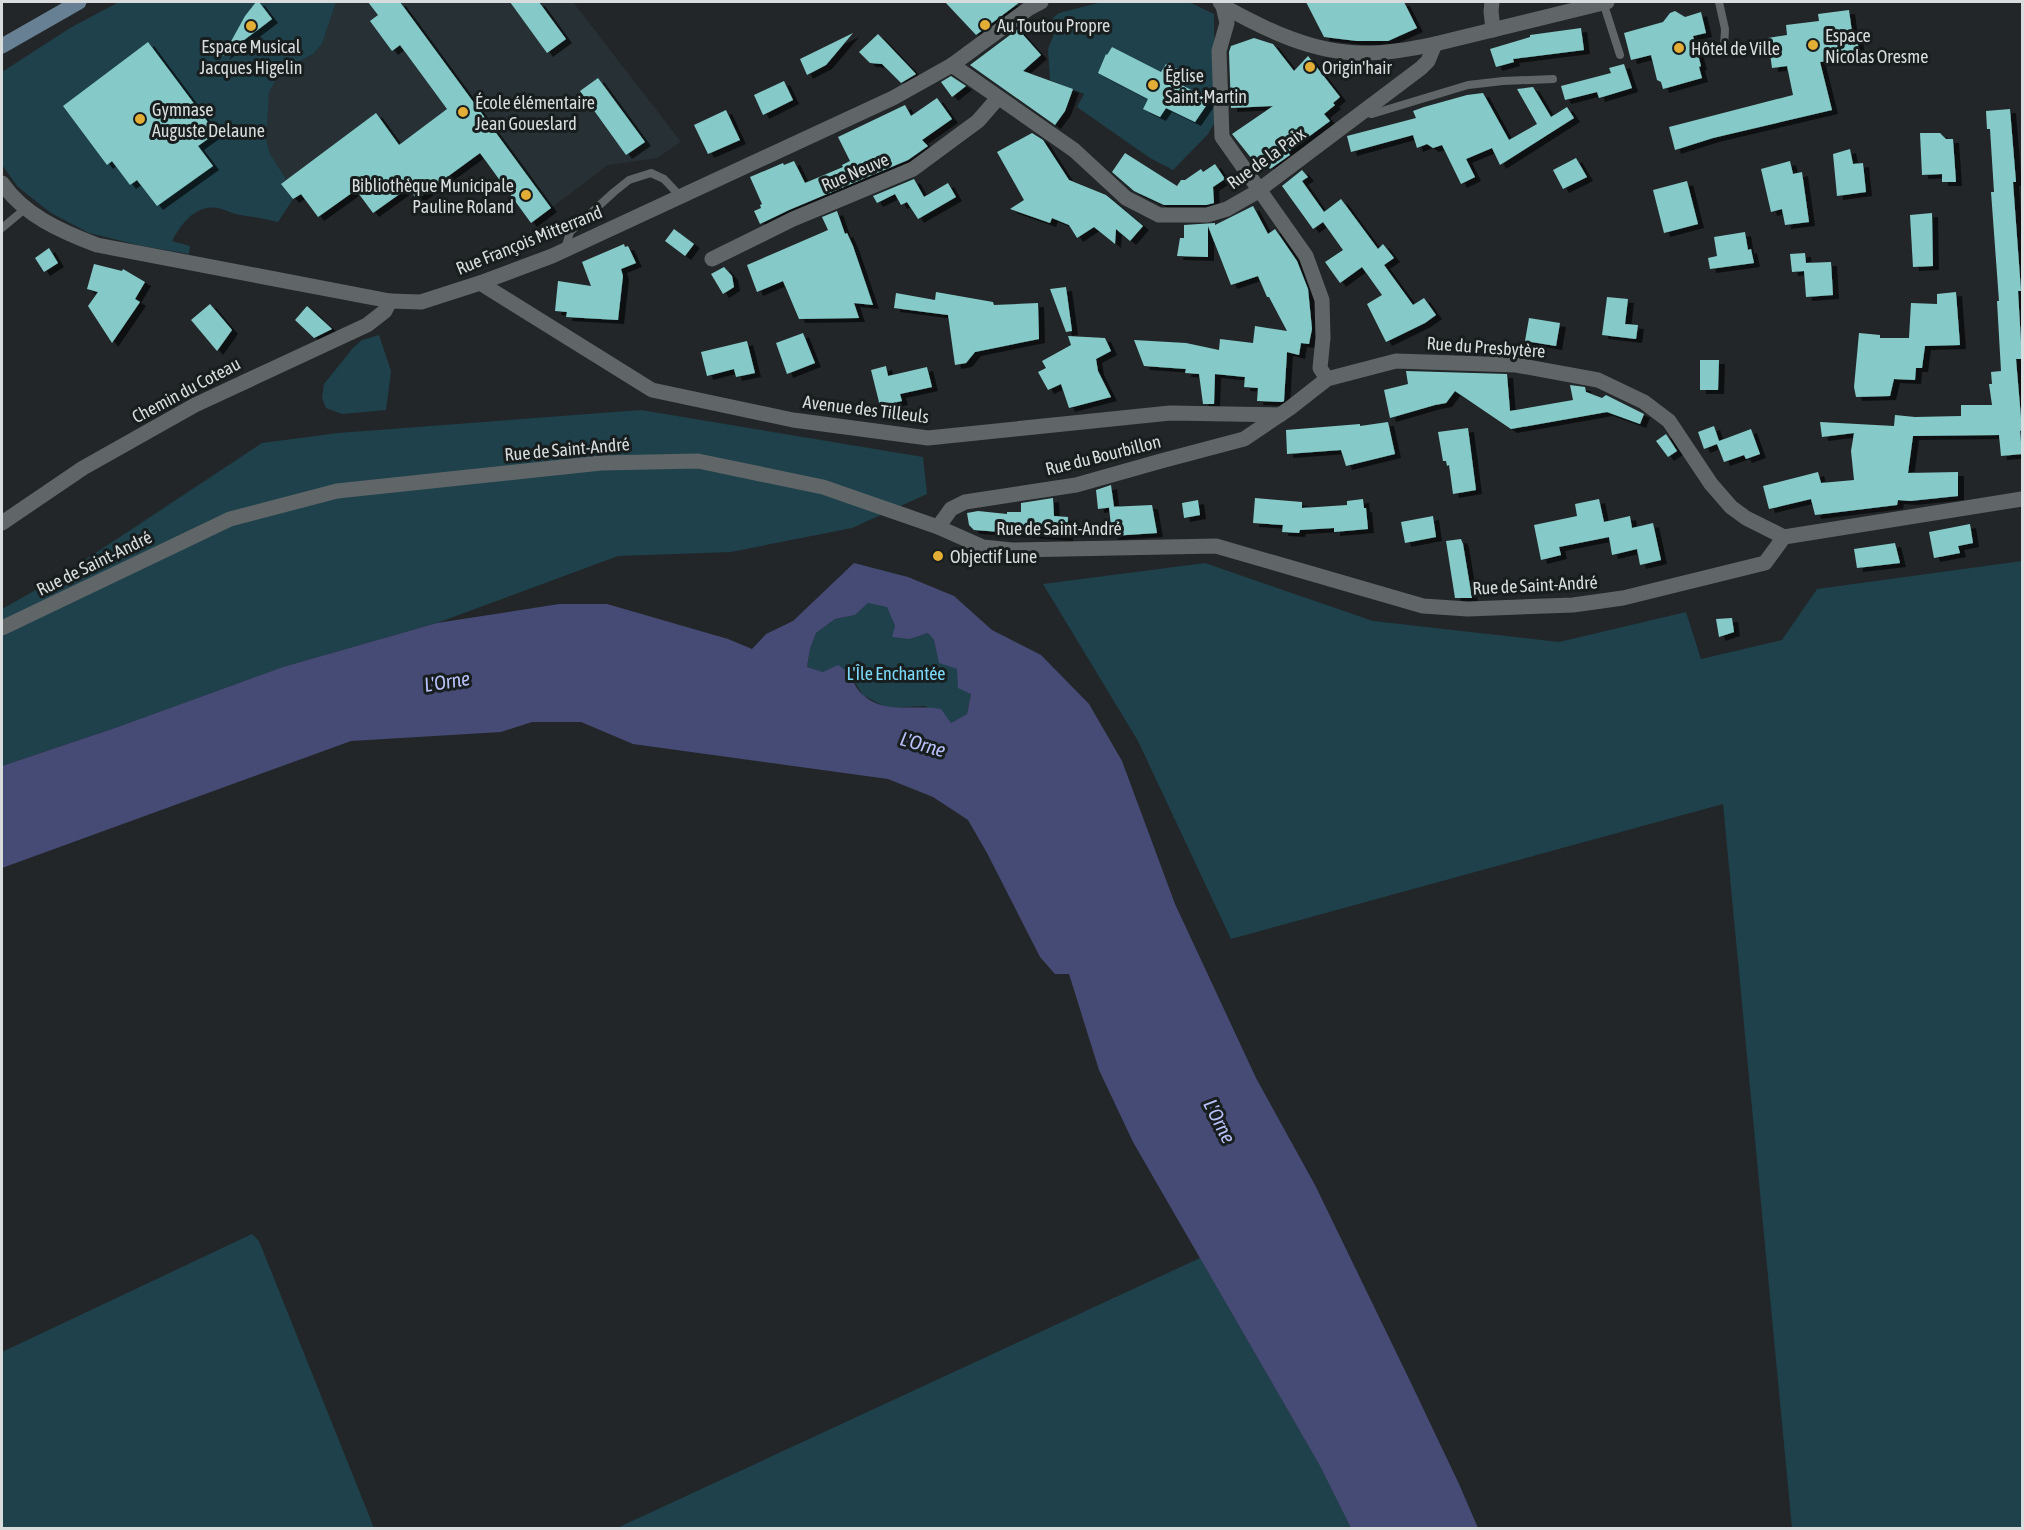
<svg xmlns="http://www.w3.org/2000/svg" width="2024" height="1530" font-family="'Asap Condensed',sans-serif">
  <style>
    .built { fill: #273135 }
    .green { fill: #1e414c }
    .water { fill: #464b75; fill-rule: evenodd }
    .building { fill: #85cac9; filter: url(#shadow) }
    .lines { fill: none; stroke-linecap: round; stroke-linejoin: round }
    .service { stroke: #606667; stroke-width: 8 }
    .minor { stroke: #606667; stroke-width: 15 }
    .tertiary { stroke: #606667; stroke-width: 15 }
    .secondary { stroke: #688094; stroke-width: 15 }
    .poi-dot { fill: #e3ae35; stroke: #181d1e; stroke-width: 2 }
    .labels { text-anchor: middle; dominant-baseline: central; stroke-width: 6; stroke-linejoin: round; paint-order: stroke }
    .poi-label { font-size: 18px; fill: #d8dcdd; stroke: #181d1e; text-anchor: start }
    .street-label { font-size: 18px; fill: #d8dcdd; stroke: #181d1e }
    .park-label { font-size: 18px; fill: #7cd9f9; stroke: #181d1e }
    .water-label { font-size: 20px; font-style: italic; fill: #b8c1f9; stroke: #181d1e }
  </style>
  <defs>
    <filter id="shadow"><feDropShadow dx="6" dy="4" stdDeviation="0" flood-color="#0009"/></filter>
  </defs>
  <rect width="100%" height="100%" fill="#222628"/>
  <polygon class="built" points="336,2 573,2 681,142 657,158 608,165 551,208 501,140 481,155 479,153 417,199 408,187 373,213 357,191 365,186 335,198 338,203 318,217 304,197 305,191 293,199 281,184 286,179 270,154 266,139 266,117 269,92 275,78 284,69 313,54 322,44"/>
  <g class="green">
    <path d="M119 2H336L322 44 313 54 281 71 269 92 266 139 270 154 286 179 281 184 293 199 278 222C266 219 254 217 241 215 233 214 226 210 218 208 196 204 181 224 172 241L190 246 189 254 142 246 89 233 51 213 18 187 2 165V72L70 28Z"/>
    <polygon points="1102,2 1189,2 1214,14 1215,122 1208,134 1173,170 1150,158 1077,107 1084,94 1050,80 1048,49 1058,24 1052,19 1059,13"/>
    <polygon points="379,335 391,371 386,410 342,414 326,408 322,398 324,384 353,348 362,340"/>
    <polygon points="641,410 923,457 927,494 852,528 731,552 618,556 437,623 283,667 115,728 2,766 2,609 64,574 262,443 338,433"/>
    <polygon points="2022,561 2022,1528 1792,1528 1723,804 1231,939 1138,741 1043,584 1205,563 1373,621 1559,642 1686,612 1701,659 1782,640 1817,589"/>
    <polygon points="868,603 887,606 895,626 910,639 928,633 934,640 939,662 957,669 971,694 967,714 951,723 925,706 887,708 863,695 849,673 823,672 807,667 810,649 816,633 835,619 855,615"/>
    <polygon points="252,1234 259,1241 374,1528 2,1528 2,1352"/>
    <polygon points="1200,1258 1320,1466 1351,1528 617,1528"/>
  </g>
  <path class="water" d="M854 563 908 577 954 596 992 630 1041 655 1089 704 1122 761 1175 904 1256 1078 1315 1185 1411 1383 1459 1484 1478 1528H1351L1320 1466 1133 1142 1099 1070 1069 974H1055L1040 957 987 853 968 820 933 797 888 779 633 744 581 722H532L501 732 351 741 2 868V766L115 728 283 667 437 623 559 604H607L728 639 752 649 766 634 793 621ZM868 603 887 607 895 626 892 637 910 639 928 633 934 640 939 663 957 669 958 688 971 694 967 714 951 723 941 709C915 704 883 715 862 694 851 683 855 676 838 665L823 672 807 667 810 649 816 633 835 619 855 615Z"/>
  <g class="building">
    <polygon points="256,2 259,2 272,19 223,56 245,16"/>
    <polygon points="368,2 400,2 551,208 531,223 480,153 417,199 408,188 373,213 356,190 318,217 301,194 293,199 281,184 376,113 399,145 447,109 400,45 392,51 370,21 378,15"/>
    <polygon points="510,2 539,2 566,39 547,53"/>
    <polygon points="945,2 1020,2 976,35"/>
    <polygon points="1306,2 1404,2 1417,28 1388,41 1357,41 1324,37"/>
    <polygon points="1849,10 1852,32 1856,31 1859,52 1854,53 1855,58 1820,62 1832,110 1713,138 1675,150 1669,127 1793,95 1787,66 1772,68 1768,38 1787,35 1786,25 1819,21 1818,14"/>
    <polygon points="1675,11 1685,17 1701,12 1706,33 1693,36 1701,66 1699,67 1702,78 1663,89 1661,82 1657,80 1651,55 1631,60 1624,33 1663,22 1670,13"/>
    <polygon points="1581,28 1584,50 1513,59 1514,62 1496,67 1490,49 1530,37 1530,35"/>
    <polygon points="1018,29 1041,55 1023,71 1073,89 1065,111 1055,125 970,65"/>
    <polygon points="853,33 826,65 807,75 800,59"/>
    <polygon points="878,34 916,74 901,83 882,64 870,63 859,52"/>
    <polygon points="1254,38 1273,44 1294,71 1308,56 1340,97 1333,103 1335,105 1324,114 1330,121 1288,152 1290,155 1270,169 1263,159 1256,164 1232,134 1273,106 1231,108 1229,52 1231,46"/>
    <polygon points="148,42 216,133 198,146 213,166 157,206 137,180 130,185 112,161 107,165 63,106"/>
    <polygon points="1112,47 1161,72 1166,64 1184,72 1178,83 1210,100 1195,122 1166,108 1160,117 1143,109 1148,99 1098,73 1106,54 1107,55"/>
    <polygon points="1624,64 1632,88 1599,98 1597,92 1565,100 1561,86 1611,73 1609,68"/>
    <polygon points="951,76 966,86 952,97 941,82"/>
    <polygon points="598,78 645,142 626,155 580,91"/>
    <polygon points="784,81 793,100 763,115 754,95"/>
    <polygon points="1533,87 1551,117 1567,107 1574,118 1500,165 1492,148 1466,159 1475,177 1461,184 1442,145 1433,148 1427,144 1417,148 1413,135 1351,152 1347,136 1416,118 1413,111 1424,107 1467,95 1483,93 1509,140 1537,124 1517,89"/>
    <polygon points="937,98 952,119 922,140 928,146 908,160 789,210 760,224 754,211 761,208 760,205 762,204 750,177 783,163 784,165 794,161 805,183 843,167 842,165 850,161 838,137 905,105 911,116"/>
    <polygon points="2010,109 2016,182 2013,182 2021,291 2018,291 2022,359 2016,359 2022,430 2020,431 2022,454 2001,456 1999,435 1913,436 1908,473 1958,472 1958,496 1910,501 1898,500 1897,505 1815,515 1811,499 1769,509 1763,486 1818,472 1821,483 1854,480 1851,451 1854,433 1822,437 1820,422 1894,426 1895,415 1915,417 1961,416 1961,405 1992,405 1989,384 1992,384 1991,372 2001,371 1997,301 1999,301 1991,192 1994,192 1990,129 1987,129 1986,111"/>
    <polygon points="726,110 740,140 708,154 694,125"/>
    <polygon points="1032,133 1043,140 1069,180 1106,195 1143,226 1130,241 1116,229 1115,244 1094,227 1077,238 1069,225 1052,218 1050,223 1010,209 1024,200 997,152"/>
    <polygon points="1920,133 1940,133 1946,139 1953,139 1956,182 1942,182 1942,174 1922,175"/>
    <polygon points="1850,149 1853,164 1863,163 1866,192 1837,196 1833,154"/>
    <polygon points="1125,153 1177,186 1181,180 1185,180 1201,169 1203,172 1215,164 1225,179 1213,187 1214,203 1206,205 1164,205 1134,191 1112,172"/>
    <polygon points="1576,158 1587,177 1563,189 1553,170"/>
    <polygon points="1790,161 1793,174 1802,172 1809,222 1785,225 1782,209 1771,212 1761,169"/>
    <polygon points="1302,170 1308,177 1302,181 1324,212 1341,199 1378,249 1383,244 1394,258 1384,265 1413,305 1424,298 1436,315 1425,323 1386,342 1367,304 1382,295 1362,267 1340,283 1325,262 1343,250 1323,222 1313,229 1282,186"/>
    <polygon points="914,179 924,197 948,183 956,197 918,219 907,202 901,205 895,194 877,203 873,196"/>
    <polygon points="1687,181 1698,224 1664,233 1653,190"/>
    <polygon points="1253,206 1268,234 1275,229 1297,261 1308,289 1312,329 1309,344 1301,343 1299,355 1287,352 1284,401 1282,402 1257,401 1258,388 1244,387 1245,377 1215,374 1214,404 1203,404 1199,374 1185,373 1186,369 1144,366 1134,340 1186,343 1219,350 1220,339 1253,343 1255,326 1287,331 1269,297 1267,297 1258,276 1231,285 1208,226 1208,257 1177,256 1180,238 1184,238 1184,225 1215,223 1215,225"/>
    <polygon points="837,211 845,234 847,233 853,246 873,305 854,303 859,318 799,319 783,281 757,292 747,265 828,230 822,217"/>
    <polygon points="1932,213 1933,266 1913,267 1910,215"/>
    <polygon points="674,229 694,244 685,256 665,241"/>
    <polygon points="1745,232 1748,250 1751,249 1754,263 1710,269 1708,258 1717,256 1714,237"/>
    <polygon points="624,244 625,247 628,246 636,263 621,269 623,276 618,320 566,317 567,312 555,311 558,281 591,286 582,262"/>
    <polygon points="49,248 58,263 44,272 35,258"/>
    <polygon points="1805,253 1806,263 1831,262 1833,295 1806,297 1804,271 1792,272 1790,254"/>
    <polygon points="94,264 122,271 123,269 145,282 135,299 140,302 112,343 88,306 98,292 87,289"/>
    <polygon points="724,267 732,276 734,287 723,294 711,274"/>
    <polygon points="1066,287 1072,331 1066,332 1050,289"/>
    <polygon points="936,292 993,302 994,305 1038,303 1039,339 975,352 966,363 955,365 948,315 894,308 896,293 935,300"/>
    <polygon points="1956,292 1960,345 1925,346 1922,368 1916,368 1915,380 1894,379 1890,396 1856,397 1854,387 1859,333 1880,335 1880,338 1909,338 1911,303 1937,304 1937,294"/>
    <polygon points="1607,297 1628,299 1625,324 1638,325 1636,339 1602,335"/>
    <polygon points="210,304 232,330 217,351 191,320"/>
    <polygon points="307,306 332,329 314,338 295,320"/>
    <polygon points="1529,318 1560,323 1556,346 1525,341"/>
    <polygon points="803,333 815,363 787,374 776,343"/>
    <polygon points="1068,336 1105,338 1111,351 1096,359 1098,371 1111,397 1069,408 1061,384 1048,390 1038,372 1046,368 1042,361 1071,345"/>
    <polygon points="747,341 755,373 736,377 734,369 707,376 701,352"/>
    <polygon points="1700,360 1719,360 1718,390 1700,390"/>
    <polygon points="886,366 888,376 927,367 932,387 900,394 902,401 880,406 871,370"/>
    <polygon points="1406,371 1507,374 1510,411 1573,400 1570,385 1585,387 1586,392 1602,398 1606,395 1644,414 1640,424 1607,412 1511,429 1455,391 1446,403 1435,405 1390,418 1384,390 1408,384"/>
    <polygon points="1388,422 1395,454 1346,466 1341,450 1287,454 1286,430 1360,424 1360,426"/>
    <polygon points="1714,426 1719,441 1751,429 1760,454 1746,459 1744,455 1724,462 1717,444 1704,449 1698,432"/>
    <polygon points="1468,428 1476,490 1453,494 1449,465 1447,466 1446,461 1443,461 1438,432"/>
    <polygon points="1666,434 1677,451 1668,457 1656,441"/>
    <polygon points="1111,485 1114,507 1098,509 1096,490"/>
    <polygon points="1053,498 1054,516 1068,517 1067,537 974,530 969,525 967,513 978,511 1007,514 1007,512 1021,512 1021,503"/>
    <polygon points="1255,498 1302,502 1302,508 1347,505 1347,501 1363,499 1364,508 1366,508 1368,529 1334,532 1334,528 1300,530 1299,533 1282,532 1283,525 1253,523"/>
    <polygon points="1599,499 1604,522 1630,516 1632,528 1653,523 1661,560 1640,565 1637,549 1612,555 1609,537 1559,547 1561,555 1541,560 1534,525 1577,516 1575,504"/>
    <polygon points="1198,500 1200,515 1184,518 1182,503"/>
    <polygon points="1152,505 1157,533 1112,536 1109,507"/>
    <polygon points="1433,516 1436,537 1405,543 1401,522"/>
    <polygon points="1970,524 1973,543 1958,546 1960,553 1934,558 1929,532"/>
    <polygon points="1461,539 1463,544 1472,598 1455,598 1446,541"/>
    <polygon points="1895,543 1900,563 1857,568 1854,549"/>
    <polygon points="1732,618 1734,632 1719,637 1716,619"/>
  </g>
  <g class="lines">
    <g class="service">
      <polyline points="1603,2 1620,55"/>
      <polyline points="1719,2 1725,29 1724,48"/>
      <polyline points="1364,112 1372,114 1468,85 1503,81 1553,79"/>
      <polyline points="2,228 26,208"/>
      <polyline points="565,249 570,232 614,192 629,180 651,173 664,179 680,196"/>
    </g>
    <g class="minor">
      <polyline points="1492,2 1491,11 1493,30"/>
      <polyline points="1223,6 1227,23 1219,51 1222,137 1306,256 1322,300 1323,338 1320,368 1327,379"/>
      <polyline points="952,65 1074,150 1126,198 1159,215 1207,215 1227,209 1255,193 1421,68 1428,61 1435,44"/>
      <polyline points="712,259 793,219 913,169 978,121 998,98"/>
      <polyline points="480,283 652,390 793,420 928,438 1170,413 1280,415"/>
      <polyline points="938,527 951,509 965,502 1076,485 1161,461 1244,439 1290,408 1327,379 1396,361 1516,365 1598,380 1644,402 1669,421 1711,484 1731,507 1746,518 1784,537"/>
    </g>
    <g class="tertiary">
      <path d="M1220 2 1223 6C1266 30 1315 54 1366 53 1389 53 1412 49 1435 44L1607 2"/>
      <path d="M2 183C24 215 60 231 97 245L390 301 421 302 480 283 552 256 893 98 952 65 1028 9 1041 2"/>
      <polyline points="2,523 83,468 195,405 367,325 385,311 390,301"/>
      <polyline points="2,628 230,519 337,491 601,463 698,461 823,487 938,527 983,547 1012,550 1216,546 1423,606 1468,609 1573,605 1623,598 1765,563 1784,537 2022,499"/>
    </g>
    <polyline class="secondary" points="2,46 79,2"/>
  </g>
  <g class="poi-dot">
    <circle cx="985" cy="25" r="6"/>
    <circle cx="251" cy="26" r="6"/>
    <circle cx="1813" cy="45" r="6"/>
    <circle cx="1679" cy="48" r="6"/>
    <circle cx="1310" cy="67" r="6"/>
    <circle cx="1153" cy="85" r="6"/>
    <circle cx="463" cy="112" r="6"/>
    <circle cx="140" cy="119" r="6"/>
    <circle cx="526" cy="195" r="6"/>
    <circle cx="938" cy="556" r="6"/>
  </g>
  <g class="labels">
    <g class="poi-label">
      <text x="997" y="25">Au Toutou Propre</text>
      <text x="1825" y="35">Espace<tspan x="1825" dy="21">Nicolas Oresme</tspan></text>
      <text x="251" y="46" text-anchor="middle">Espace Musical<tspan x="251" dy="21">Jacques Higelin</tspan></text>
      <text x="1691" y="48">Hôtel de Ville</text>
      <text x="1322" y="67">Origin'hair</text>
      <text x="1165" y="75">Église<tspan x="1165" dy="21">Saint-Martin</tspan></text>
      <text x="475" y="102">École élémentaire<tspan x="475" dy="21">Jean Goueslard</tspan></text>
      <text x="152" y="109">Gymnase<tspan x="152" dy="21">Auguste Delaune</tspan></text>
      <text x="514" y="185" text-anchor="end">Bibliothèque Municipale<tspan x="514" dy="21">Pauline Roland</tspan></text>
      <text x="950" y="556">Objectif Lune</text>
    </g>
    <g class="street-label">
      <text transform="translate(1266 158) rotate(-36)">Rue de la Paix</text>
      <text transform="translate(855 172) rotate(-23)">Rue Neuve</text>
      <text transform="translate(529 240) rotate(-22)">Rue François Mitterrand</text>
      <text transform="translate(1486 347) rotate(4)">Rue du Presbytère</text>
      <text transform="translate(186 390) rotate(-28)">Chemin du Coteau</text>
      <text transform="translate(866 409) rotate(7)">Avenue des Tilleuls</text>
      <text transform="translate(567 449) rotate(-5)">Rue de Saint-André</text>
      <text transform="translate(1103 455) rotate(-14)">Rue du Bourbillon</text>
      <text x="1059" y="528">Rue de Saint-André</text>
      <text transform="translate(94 563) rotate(-26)">Rue de Saint-André</text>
      <text transform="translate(1535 585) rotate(-3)">Rue de Saint-André</text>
    </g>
    <g class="park-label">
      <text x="896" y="673">L'Île Enchantée</text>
    </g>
    <g class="water-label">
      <text transform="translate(447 681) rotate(-9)">L'Orne</text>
      <text transform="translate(923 744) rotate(16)">L'Orne</text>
      <text transform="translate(1220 1121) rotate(63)">L'Orne</text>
    </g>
  </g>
  <rect width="2024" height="1530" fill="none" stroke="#d8dcdd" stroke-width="6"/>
</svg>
